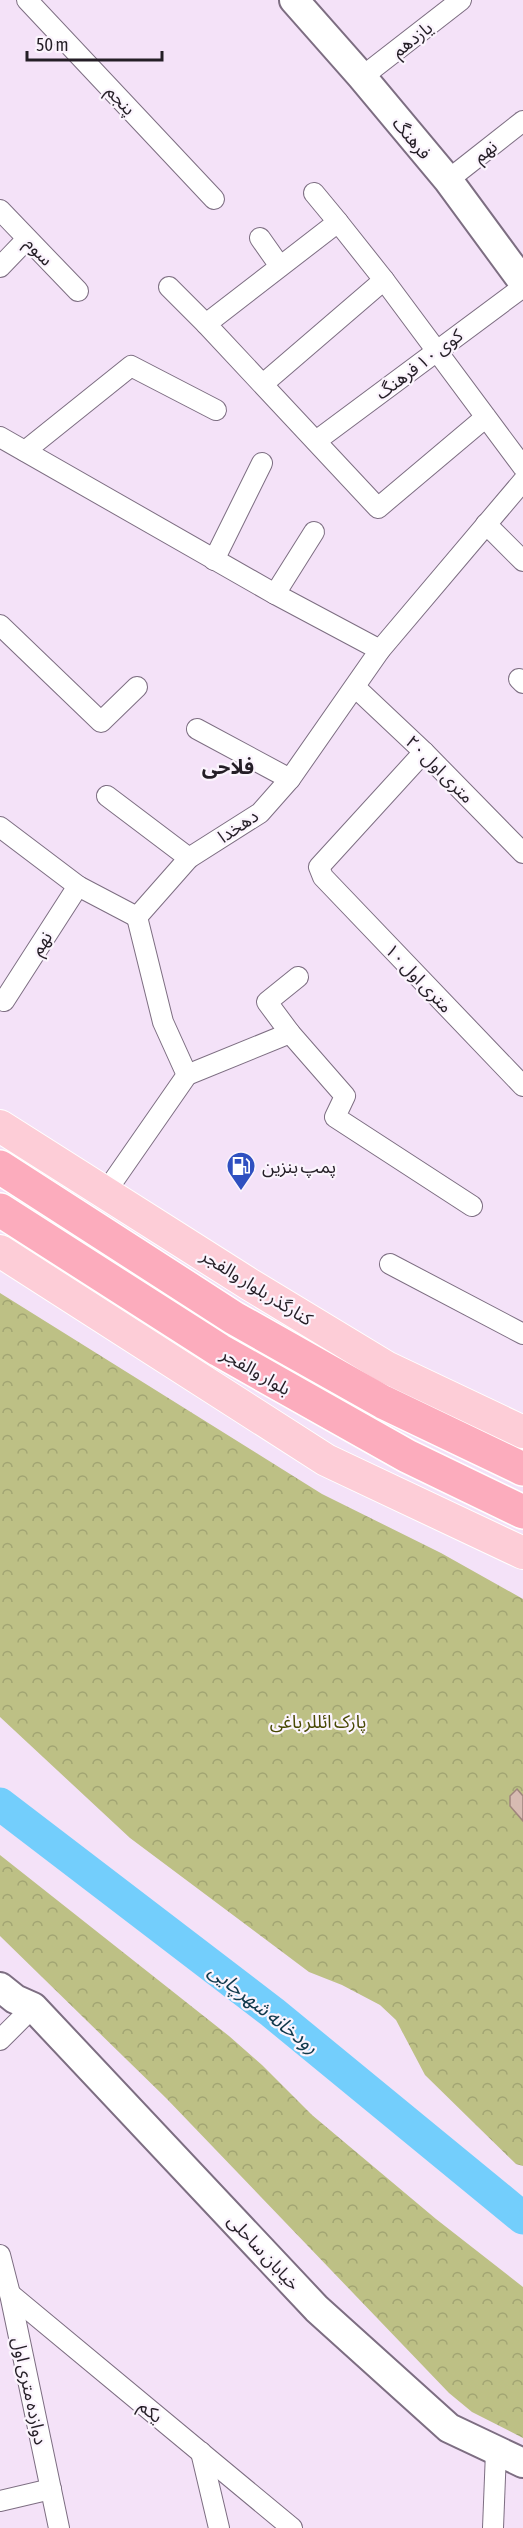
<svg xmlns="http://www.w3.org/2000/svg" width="523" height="2528" font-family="'Asap Condensed','Noto Sans Arabic',sans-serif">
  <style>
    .park { fill: url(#park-crowns) }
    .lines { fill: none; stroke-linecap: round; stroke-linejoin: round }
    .river { stroke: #73cefc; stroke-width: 33 }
    .building { fill: #d7bbb2; stroke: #a0857d; stroke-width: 1.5 }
    .street-casing { stroke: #7d6e82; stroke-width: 22 }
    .secondary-casing { stroke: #7d6e82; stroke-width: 32 }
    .primary-casing { stroke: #fff; stroke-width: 34 }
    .highway-casing { stroke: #fff; stroke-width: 36 }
    .street { stroke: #fff; stroke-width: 20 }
    .secondary { stroke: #fff; stroke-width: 28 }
    .primary { stroke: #fdcdd7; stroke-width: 32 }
    .highway { stroke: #fcacbd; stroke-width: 33 }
    .labels { text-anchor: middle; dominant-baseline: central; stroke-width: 4.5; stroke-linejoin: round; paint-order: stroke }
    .street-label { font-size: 18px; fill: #241e26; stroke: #fbf4fd }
    .poi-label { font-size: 18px; fill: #241e26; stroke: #fbf4fd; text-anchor: start }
    .park-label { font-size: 18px; fill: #474803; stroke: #fbf4fd }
    .neighbourhood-label { font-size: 20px; font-weight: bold; fill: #241e26; stroke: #fbf4fd }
    .water-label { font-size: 20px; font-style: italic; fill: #10394c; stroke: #fbf4fd }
  </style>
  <defs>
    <pattern id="park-crowns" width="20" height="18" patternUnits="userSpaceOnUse" patternTransform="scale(1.5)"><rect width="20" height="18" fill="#bdc085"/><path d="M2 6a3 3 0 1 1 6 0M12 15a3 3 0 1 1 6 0" fill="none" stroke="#a2a573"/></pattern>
  </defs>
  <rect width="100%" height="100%" fill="#f4e2f8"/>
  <g class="park">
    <polygon points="0,1293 322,1494 441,1553 523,1599 523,2166 516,2164 425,2075 396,2020 380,2005 342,1985 309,1972 130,1838 0,1717"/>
    <polygon points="0,1855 229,2036 262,2065 312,2115 436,2219 523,2287 523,2438 472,2412 449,2393 166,2098 0,1936"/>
  </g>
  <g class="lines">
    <polyline class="river" points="0,1804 272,2012 523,2218"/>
  </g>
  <polygon class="building" points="517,1789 523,1796 523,1821 510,1806 510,1796"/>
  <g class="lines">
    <g class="street-casing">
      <g id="street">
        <polyline points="27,0 214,199"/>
        <polyline points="362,77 461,0"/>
        <polyline points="448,180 523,121"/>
        <polyline points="314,193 338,222"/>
        <polyline points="0,210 78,291"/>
        <polyline points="260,238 279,265"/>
        <polyline points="0,267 27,239"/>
        <polyline points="169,287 206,324"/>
        <polyline points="263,384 384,280"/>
        <polyline points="486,417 378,508 206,324 338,222 384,280 523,467"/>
        <polyline points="0,437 275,594 380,650"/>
        <polyline points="316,441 523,287"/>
        <polyline points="25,451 131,366 216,410"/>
        <polyline points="486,524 523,561"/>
        <polyline points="214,560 262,463"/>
        <polyline points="275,594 314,532"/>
        <polyline points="0,625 101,722 137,687"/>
        <polyline points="519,679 523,683"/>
        <polyline points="355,687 424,752 523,853"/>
        <polyline points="197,729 290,779"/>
        <polyline points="424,752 319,867 323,877 523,1086"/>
        <polyline points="107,796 189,858"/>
        <polyline points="0,827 78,886 137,917"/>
        <polyline points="4,1001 78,886"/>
        <polyline points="290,1033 267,1002 298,977"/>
        <polyline points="187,1075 290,1033 345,1096 335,1117 472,1206"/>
        <polyline points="105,1193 187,1075 163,1022 137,917 189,858 260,813 290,779 380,650 523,481"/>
        <polyline points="390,1264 523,1334"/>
        <polyline points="0,2040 33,2007"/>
        <polyline points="0,2255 10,2294 59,2528"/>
        <polyline points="10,2294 292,2528"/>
        <polyline points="201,2452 219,2528"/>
        <polyline points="0,2501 51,2489"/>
        <polyline points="493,2528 496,2452"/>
      </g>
    </g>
    <g class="secondary-casing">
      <g id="secondary">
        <polyline points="294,0 362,77 448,180 523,282"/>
        <polyline points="0,1987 15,1999 33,2007 317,2309 449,2428 523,2463"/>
      </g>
    </g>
    <g class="primary-casing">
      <g id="primary">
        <polyline points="0,1126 249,1284 386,1367 523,1432"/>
        <polyline points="0,1251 326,1460 523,1553"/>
      </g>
    </g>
    <g class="highway-casing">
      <g id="highway">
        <polyline points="0,1167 234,1318 383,1402 523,1469"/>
        <polyline points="0,1210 219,1350 407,1456 523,1512"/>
      </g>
    </g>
    <use href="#street" class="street"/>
    <use href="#secondary" class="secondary"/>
    <use href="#primary" class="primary"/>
    <use href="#highway" class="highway"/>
  </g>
  <defs>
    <g id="fuel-pin" transform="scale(1.5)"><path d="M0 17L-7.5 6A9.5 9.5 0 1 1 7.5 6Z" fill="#2f50c0" stroke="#fbf4fd"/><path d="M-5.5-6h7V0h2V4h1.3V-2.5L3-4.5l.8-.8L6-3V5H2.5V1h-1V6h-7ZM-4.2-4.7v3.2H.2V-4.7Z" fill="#fff"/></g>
  </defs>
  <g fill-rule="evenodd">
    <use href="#fuel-pin" x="241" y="1166"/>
  </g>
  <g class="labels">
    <g class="street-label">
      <text transform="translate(412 39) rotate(-38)">یازدهم</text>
      <text transform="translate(121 100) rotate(47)">پنجم</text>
      <text transform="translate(412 138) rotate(50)">فرهنگ</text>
      <text transform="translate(485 151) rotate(-38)">نهم</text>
      <text transform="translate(39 251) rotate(46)">سوم</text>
      <text transform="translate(419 364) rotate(-37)">کوی ۱۰ فرهنگ</text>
      <text transform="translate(440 769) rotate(45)">۲۰ متری اول</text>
      <text transform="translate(238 826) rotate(-34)">دهخدا</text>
      <text transform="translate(41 943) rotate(-57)">نهم</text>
      <text transform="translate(419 978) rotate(46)">۱۰ متری اول</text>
      <text transform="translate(257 1287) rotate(32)">کنارگذر بلوار والفجر</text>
      <text transform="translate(256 1371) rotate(30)">بلوار والفجر</text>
      <text transform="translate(264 2252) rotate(47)">خیابان ساحلی</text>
      <text transform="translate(30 2391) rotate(78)">دوازده متری اول</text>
      <text transform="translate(151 2411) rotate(40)">یکم</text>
    </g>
    <g class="poi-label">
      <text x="262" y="1166">پمپ بنزین</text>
    </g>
    <g class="park-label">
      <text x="318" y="1721">پارک ائللر باغی</text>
    </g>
    <g class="neighbourhood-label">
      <text x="228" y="766">فلاحی</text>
    </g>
    <g class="water-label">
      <text transform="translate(264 2008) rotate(38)">رودخانه شهرچایی</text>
    </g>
  </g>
  <path d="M27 51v9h135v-9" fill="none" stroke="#241e26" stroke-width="3"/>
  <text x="36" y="51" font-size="18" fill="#241e26" stroke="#fbf4fd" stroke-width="4.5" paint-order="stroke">50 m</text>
</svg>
